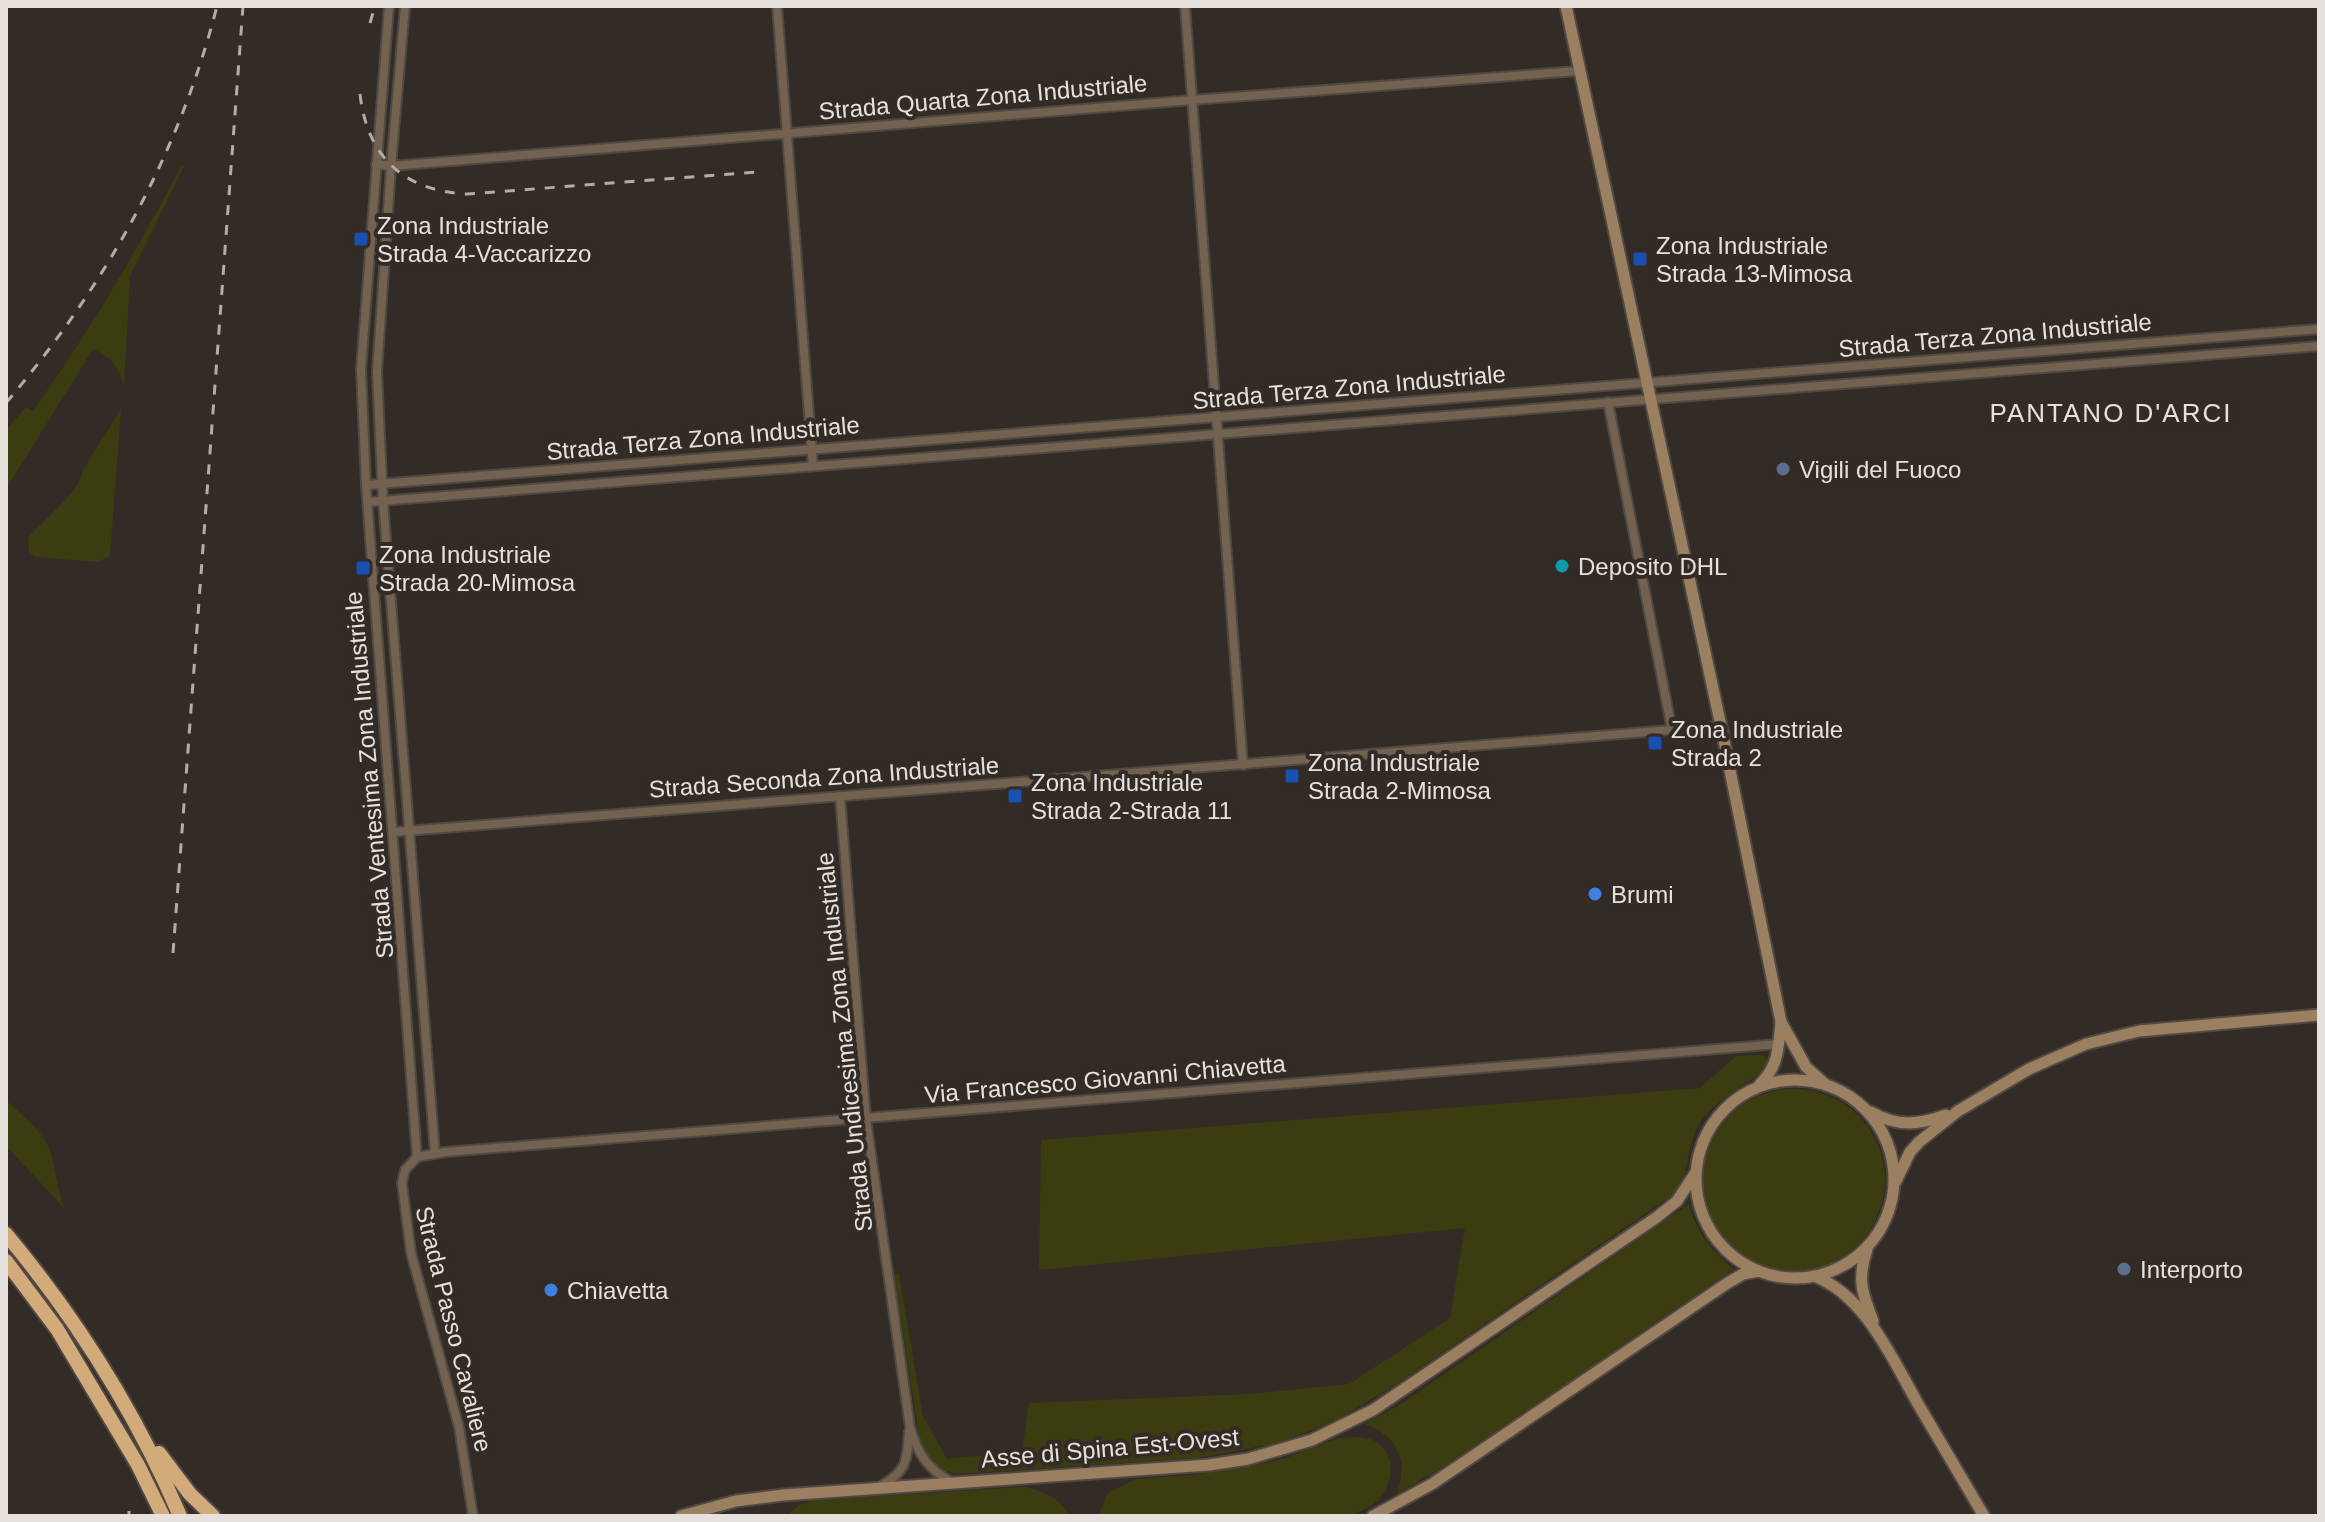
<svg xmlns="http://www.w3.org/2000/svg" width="2325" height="1522" font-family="Arial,sans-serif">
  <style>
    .green { fill: #3b3d10 }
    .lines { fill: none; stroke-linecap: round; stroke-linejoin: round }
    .street-casing { stroke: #504842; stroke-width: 12 }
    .secondary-casing { stroke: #504842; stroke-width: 15 }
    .highway-casing { stroke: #504842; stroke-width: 18 }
    .street { stroke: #73624f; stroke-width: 8 }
    .secondary { stroke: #9a7f61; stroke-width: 11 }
    .highway { stroke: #d3aa7a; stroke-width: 14 }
    .rail { stroke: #b3aca8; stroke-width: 3; stroke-dasharray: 10 10; stroke-linecap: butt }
    .transit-dot { fill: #1a4fb4; stroke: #332b25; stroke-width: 3 }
    .service-dot { fill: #5c6f8a; stroke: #332b25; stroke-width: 3 }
    .culture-dot { fill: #0f9aa8; stroke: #332b25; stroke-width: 3 }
    .shop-dot { fill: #3f7fe0; stroke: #332b25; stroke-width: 3 }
    .labels { text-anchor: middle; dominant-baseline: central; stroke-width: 8; stroke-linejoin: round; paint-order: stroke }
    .street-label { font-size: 24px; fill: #e7e1dd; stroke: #332b25 }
    .poi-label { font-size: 24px; fill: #e7e1dd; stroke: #332b25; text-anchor: start }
    .neighbourhood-label { font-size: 26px; letter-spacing: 2px; fill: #e7e1dd; stroke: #332b25 }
  </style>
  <rect width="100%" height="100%" fill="#332b25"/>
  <g class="green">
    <path d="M182 165 184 166 130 276 124 387C119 368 112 357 93 349L6 489V430L26 407 33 411C89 333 137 250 182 165Z"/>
    <path d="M121 409 110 556 99 562 36 557 29 552 28 538C42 521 81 491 83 470Z"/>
    <path d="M1762 1055 1766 1058 1768 1064C1750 1086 1721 1094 1701 1121 1689 1138 1690 1157 1684 1175 1682 1183 1676 1190 1671 1196L1394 1386 1334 1421 1307 1432 1279 1443 1196 1458 957 1474 936 1468 921 1448 894 1274 899 1273 923 1416 947 1459 1022 1451 1029 1403 1250 1394 1349 1384 1450 1318 1465 1228 1039 1270 1041 1140 1700 1088 1736 1056Z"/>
    <circle cx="1794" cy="1180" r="91"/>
    <path d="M6 1100C20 1114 41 1129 49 1148 57 1168 55 1187 66 1210L6 1146Z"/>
    <path d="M1689 1204C1696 1232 1711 1251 1734 1269L1446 1465 1397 1494C1408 1461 1399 1436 1364 1424L1401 1404Z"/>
    <path d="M1358 1437C1364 1438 1372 1439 1377 1442 1397 1456 1393 1484 1378 1500 1370 1508 1360 1511 1350 1516H1098L1108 1493 1135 1479 1193 1475 1250 1466 1283 1459 1339 1438Z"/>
    <path d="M1024 1487C1044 1491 1059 1497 1069 1516H786L799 1505 814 1500Z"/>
  </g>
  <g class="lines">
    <g class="street-casing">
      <g id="street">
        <polyline points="389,6 361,369 366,485 417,1157"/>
        <polyline points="405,6 391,166 377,372 383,501 435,1153"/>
        <polyline points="777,6 813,466"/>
        <polyline points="1185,6 1243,765"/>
        <polyline points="376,164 391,166 1192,100 1578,71"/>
        <polyline points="1608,402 1672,730"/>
        <polyline points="366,485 2319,329"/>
        <polyline points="368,502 2319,346"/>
        <path d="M840 796 866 1119 910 1427C918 1455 928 1470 954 1483"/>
        <polyline points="393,832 1721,726"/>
        <polyline points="417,1157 445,1152 1779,1044"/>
        <polyline points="417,1157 405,1170 402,1183 411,1253 459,1427 473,1516"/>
        <path d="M881 1486C907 1471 907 1461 909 1432"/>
      </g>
    </g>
    <g class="secondary-casing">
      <g id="secondary">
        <polyline points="1566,6 1721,726 1781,1022 1806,1067 1825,1084"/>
        <circle cx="1795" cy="1179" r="99"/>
        <path d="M1760 1084C1779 1066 1778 1047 1781 1023"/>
        <path d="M1871 1112C1897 1127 1919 1125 1946 1115"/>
        <polyline points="1896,1181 1910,1152 1919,1142 1958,1111 2029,1069 2086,1044 2139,1031 2319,1015"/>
        <path d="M1867 1249C1857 1279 1862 1293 1873 1321"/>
        <path d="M1814 1276C1867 1296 1894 1363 1921 1409 1942 1444 1963 1480 1984 1516"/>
        <polyline points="681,1516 736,1501 783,1495 1209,1465 1248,1459 1312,1440 1373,1410 1657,1217 1677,1201 1696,1172"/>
        <polyline points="1373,1516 1432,1484 1726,1284 1743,1274 1759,1271"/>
      </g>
    </g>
    <g class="highway-casing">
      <g id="highway">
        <path d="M6 1234C76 1318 137 1415 180 1516"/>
        <polyline points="6,1261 57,1329 138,1465 163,1516"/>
        <polyline points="159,1453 190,1494 213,1516"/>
      </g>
    </g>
    <use href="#street" class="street"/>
    <use href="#secondary" class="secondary"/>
    <use href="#highway" class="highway"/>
    <g class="rail">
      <polyline points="370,23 375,6"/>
      <path d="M360 94C367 156 403 191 467 194L758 172"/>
      <path d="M6 403C105 286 179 155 217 6"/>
      <polyline points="173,953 243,6"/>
      <polyline points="129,1516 129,1511"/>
    </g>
  </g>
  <g class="transit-dot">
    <rect x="353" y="231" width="16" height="16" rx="4"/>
    <rect x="1632" y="251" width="16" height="16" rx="4"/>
    <rect x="355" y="560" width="16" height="16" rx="4"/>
    <rect x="1647" y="735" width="16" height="16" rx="4"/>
    <rect x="1284" y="768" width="16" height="16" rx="4"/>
    <rect x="1007" y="788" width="16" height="16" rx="4"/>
  </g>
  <g class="service-dot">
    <circle cx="1783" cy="469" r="8"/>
    <circle cx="2124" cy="1269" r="8"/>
  </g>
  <circle class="culture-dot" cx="1562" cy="566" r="8"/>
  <g class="shop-dot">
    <circle cx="1595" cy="894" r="8"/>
    <circle cx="551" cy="1290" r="8"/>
  </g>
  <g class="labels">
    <g class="street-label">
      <text transform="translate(983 97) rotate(-5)">Strada Quarta Zona Industriale</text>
      <text transform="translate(1995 335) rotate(-5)">Strada Terza Zona Industriale</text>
      <text transform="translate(1349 387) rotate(-5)">Strada Terza Zona Industriale</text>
      <text transform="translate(703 438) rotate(-5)">Strada Terza Zona Industriale</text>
      <text transform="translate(369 775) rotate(-95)">Strada Ventesima Zona Industriale</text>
      <text transform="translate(824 777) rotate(-4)">Strada Seconda Zona Industriale</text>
      <text transform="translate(844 1042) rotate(-96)">Strada Undicesima Zona Industriale</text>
      <text transform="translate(1105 1079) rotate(-5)">Via Francesco Giovanni Chiavetta</text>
      <text transform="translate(454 1329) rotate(76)">Strada Passo Cavaliere</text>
      <text transform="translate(1110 1448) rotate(-5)">Asse di Spina Est-Ovest</text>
    </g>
    <g class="poi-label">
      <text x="377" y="225">Zona Industriale<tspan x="377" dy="28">Strada 4-Vaccarizzo</tspan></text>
      <text x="1656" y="245">Zona Industriale<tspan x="1656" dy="28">Strada 13-Mimosa</tspan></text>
      <text x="1799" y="469">Vigili del Fuoco</text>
      <text x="379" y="554">Zona Industriale<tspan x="379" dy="28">Strada 20-Mimosa</tspan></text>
      <text x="1578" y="566">Deposito DHL</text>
      <text x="1671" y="729">Zona Industriale<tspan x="1671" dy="28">Strada 2</tspan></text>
      <text x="1308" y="762">Zona Industriale<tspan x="1308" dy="28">Strada 2-Mimosa</tspan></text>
      <text x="1031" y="782">Zona Industriale<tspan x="1031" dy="28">Strada 2-Strada 11</tspan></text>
      <text x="1611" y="894">Brumi</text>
      <text x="2140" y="1269">Interporto</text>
      <text x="567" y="1290">Chiavetta</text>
    </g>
    <g class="neighbourhood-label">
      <text x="2111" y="413">PANTANO D'ARCI</text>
    </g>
  </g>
  <rect width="2325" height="1522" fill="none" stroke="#e7e1dd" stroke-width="16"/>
</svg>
